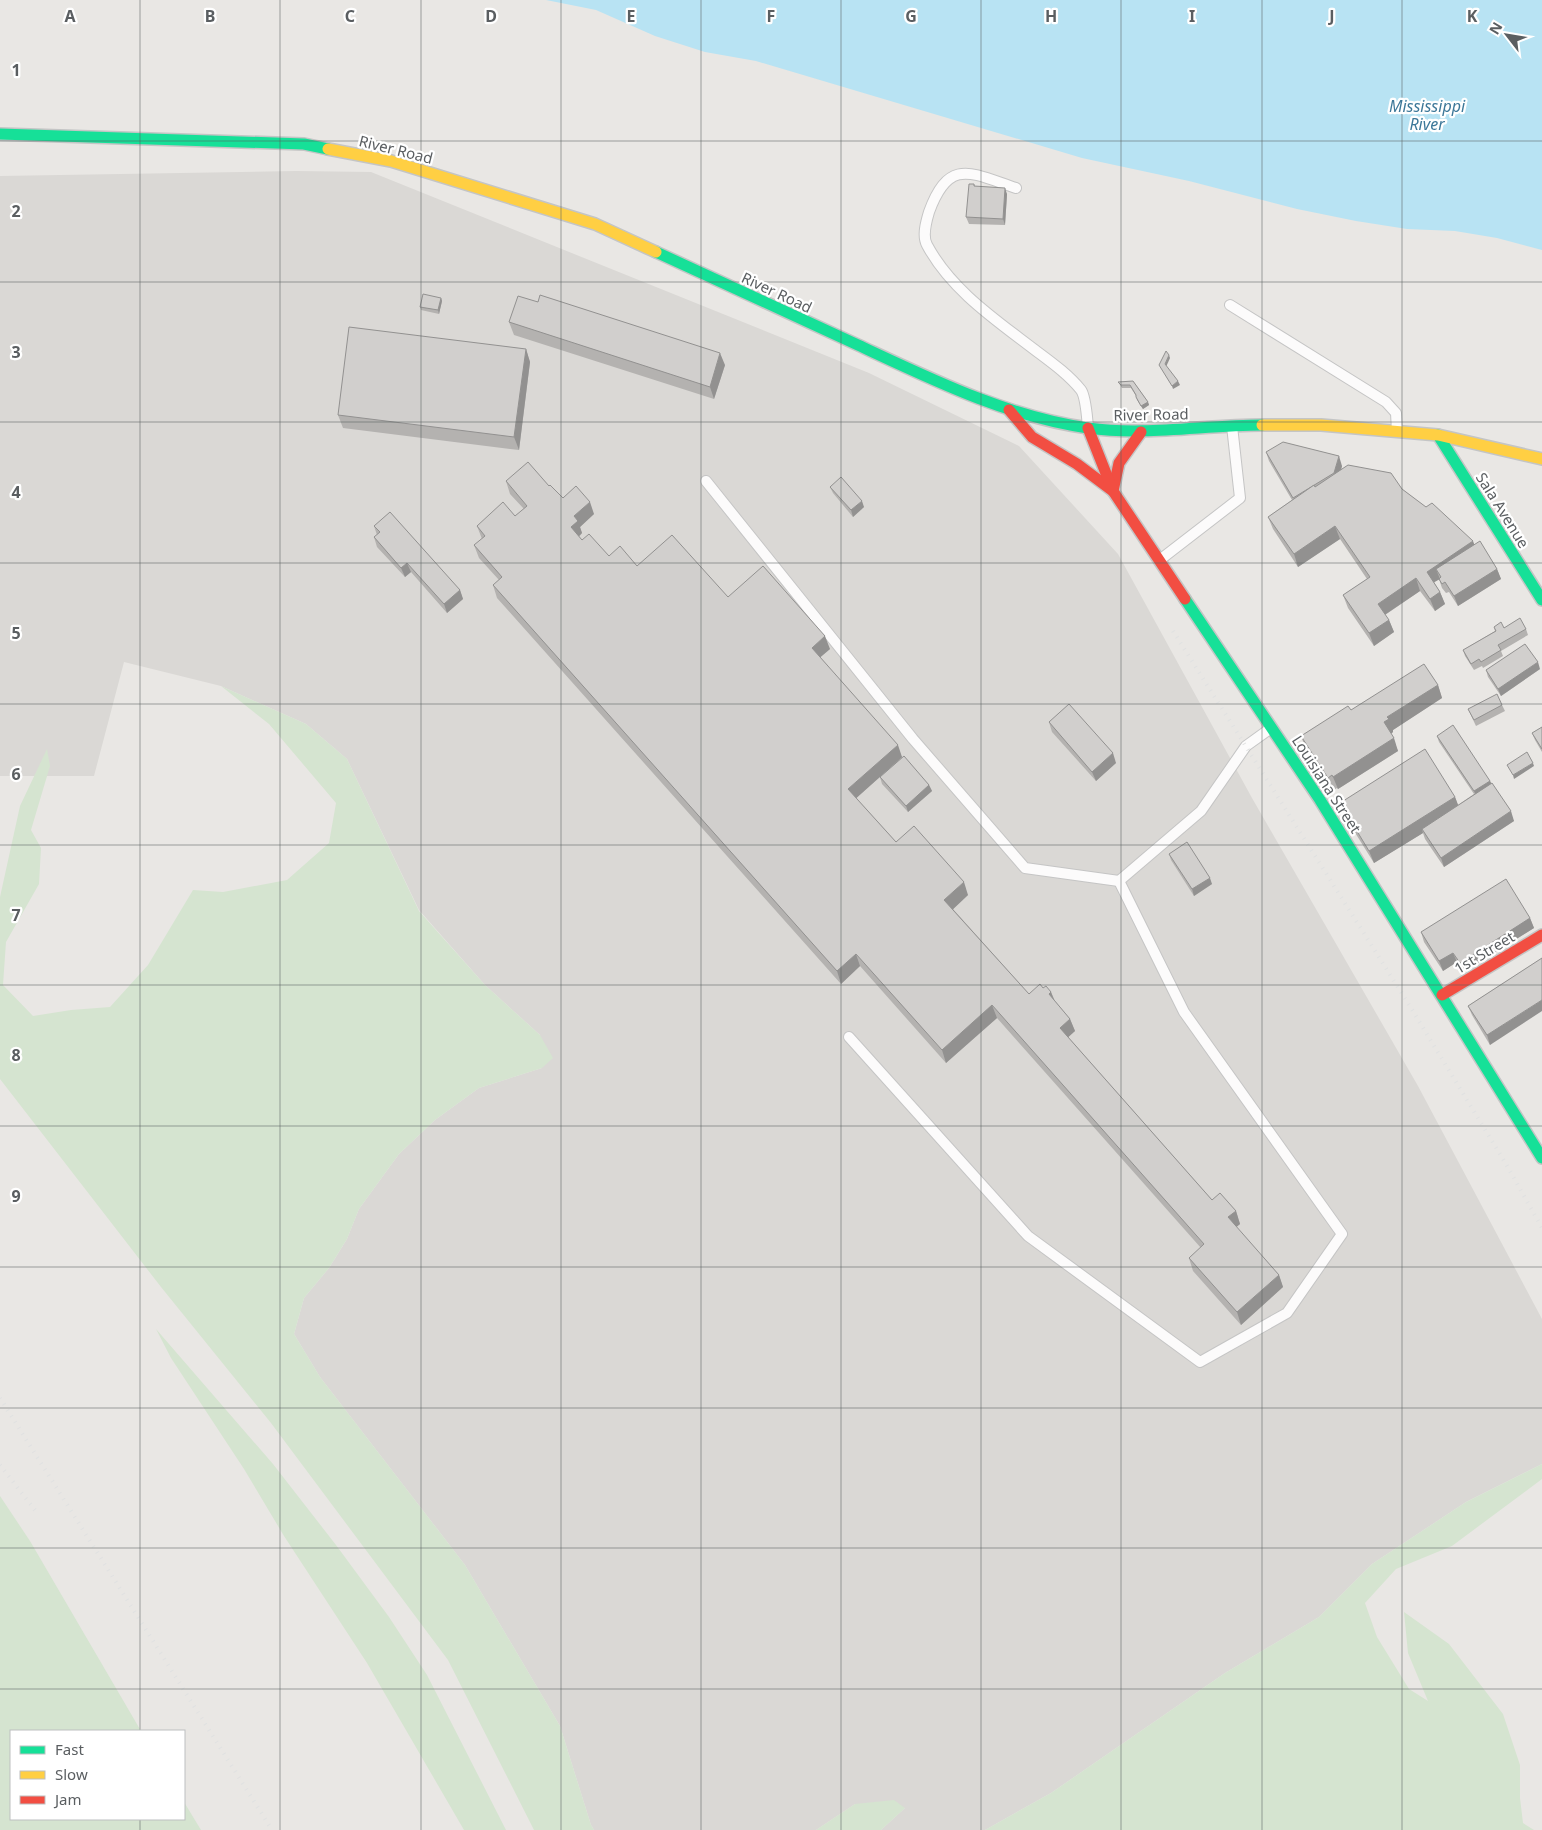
<svg xmlns="http://www.w3.org/2000/svg" width="1542" height="1830" font-family="'Noto Sans',sans-serif">
  <style>
    .industrial { fill: #dad8d5 }
    .green { fill: #d5e4d0 }
    .water { fill: #b8e3f3 }
    .lines { fill: none; stroke-linecap: round; stroke-linejoin: round }
    .lane-casing { stroke: #c5c5c5; stroke-width: 12 }
    .fast-casing { stroke: #c4c5c5; stroke-width: 14 }
    .slow-casing { stroke: #c4c5c5; stroke-width: 14 }
    .jam-casing { stroke: #c4c5c5; stroke-width: 14 }
    .lane { stroke: #fcfbfb; stroke-width: 10 }
    .fast { stroke: #16e098; stroke-width: 11 }
    .slow { stroke: #ffcf43; stroke-width: 11 }
    .jam { stroke: #f24e42; stroke-width: 11 }
    .rail { stroke: #e0e1e1; stroke-width: 4; stroke-dasharray: 1 6; stroke-linecap: butt }
    .wall { fill: #b4b2b0 }
    .shaded-wall { fill: #929190 }
    .building { fill: #d1cfcd; stroke: #929190 }
    .grid { fill: none; stroke: #5a5e61; stroke-width: 1; stroke-opacity: 0.55 }
    .labels { text-anchor: middle; dominant-baseline: central; stroke-width: 4.5; stroke-linejoin: round; paint-order: stroke }
    .street-label { font-size: 15px; fill: #5a5e61; stroke: #fff }
    .water-label { font-size: 16px; font-style: italic; fill: #3d7899; stroke: #fff }
    .grid-label { font-size: 16px; text-anchor: middle; font-weight: bold; fill: #5a5e61; stroke: #fff; stroke-width: 4.5; stroke-linejoin: round; paint-order: stroke }
  </style>
  <rect width="100%" height="100%" fill="#e9e7e4"/>
  <polygon class="industrial" points="296,171 371,172 869,373 1019,446 1118,554 1252,798 1418,1086 1542,1319 1542,1464 1466,1502 1372,1564 1319,1617 1225,1673 1051,1793 985,1830 881,1830 905,1808 855,1804 816,1830 594,1830 591,1825 560,1726 465,1565 320,1377 294,1334 304,1298 329,1268 347,1239 359,1209 399,1154 435,1120 479,1088 542,1068 540,1035 485,985 419,910 347,759 306,724 221,686 124,662 94,776 0,776 0,176"/>
  <g class="green">
    <polygon points="221,686 306,724 347,759 419,911 485,985 540,1035 553,1058 542,1068 479,1088 435,1120 399,1154 359,1209 347,1239 329,1268 304,1298 294,1334 320,1377 465,1565 560,1726 591,1825 594,1830 534,1830 448,1660 271,1423 161,1287 0,1079 0,897 20,806 47,749 50,766 31,830 41,848 39,884 6,942 3,985 33,1016 71,1010 110,1007 148,965 193,890 223,892 287,880 329,843 336,803 269,724"/>
    <polygon points="156,1329 273,1464 336,1545 389,1617 427,1675 506,1830 464,1830 367,1663 284,1536 244,1469 171,1358"/>
    <polygon points="1542,1464 1542,1479 1452,1546 1396,1569 1365,1603 1377,1637 1409,1689 1428,1701 1408,1653 1404,1612 1449,1644 1503,1714 1520,1765 1520,1798 1523,1823 1534,1830 985,1830 1051,1793 1225,1673 1319,1617 1372,1564 1466,1502"/>
    <polygon points="0,1496 30,1541 141,1731 11,1731 11,1819 184,1819 184,1802 201,1830 0,1830"/>
    <polygon points="894,1800 905,1808 881,1830 816,1830 855,1804"/>
  </g>
  <polygon class="water" points="546,0 1542,0 1542,250 1497,238 1455,231 1407,229 1356,221 1297,209 1189,181 1082,158 756,61 705,52 655,36 596,10"/>
  <g class="lines">
    <g class="lane-casing">
      <g id="lane">
        <path d="M1016 188C971 173 949 157 929 212 926 222 922 236 927 245 951 290 996 320 1035 350 1051 362 1068 374 1081 390 1086 397 1087 418 1088 427"/>
        <polyline points="1230,305 1386,402 1396,413 1397,431"/>
        <polyline points="706,481 913,739 1025,868 1119,881"/>
        <polyline points="1161,559 1240,498 1232,426"/>
        <polyline points="849,1037 1028,1236 1200,1362 1287,1313 1342,1234 1184,1012 1119,881 1201,811 1246,746 1271,728"/>
      </g>
    </g>
    <g class="fast-casing">
      <g id="fast">
        <polyline points="0,134 304,144 328,149"/>
        <path d="M656 252C723 283 791 314 858 345 931 379 1008 417 1088 428 1146 436 1204 425 1262 425"/>
        <polyline points="1438,435 1542,600"/>
        <polyline points="1185,599 1320,800 1542,1158"/>
      </g>
    </g>
    <g class="slow-casing">
      <g id="slow">
        <polyline points="328,149 391,161 595,224 656,252"/>
        <polyline points="1262,425 1321,425 1438,435 1542,459"/>
      </g>
    </g>
    <g class="jam-casing">
      <g id="jam">
        <polyline points="1009,410 1032,437 1077,464 1113,491 1119,463 1141,432"/>
        <polyline points="1088,428 1113,491 1185,599"/>
        <polyline points="1442,995 1542,935"/>
      </g>
    </g>
    <use href="#lane" class="lane"/>
    <use href="#fast" class="fast"/>
    <use href="#slow" class="slow"/>
    <use href="#jam" class="jam"/>
    <g class="rail">
      <polyline points="1173,631 1406,1000 1506,1164 1542,1228"/>
      <polyline points="0,1398 272,1830"/>
      <polyline points="0,1465 38,1514"/>
    </g>
  </g>
  <g class="wall">
    <polygon points="974,184 975,186 1007,194 1005,225 969,224 966,217"/>
    <polygon points="441,298 442,301 439,314 421,310 420,307"/>
    <polygon points="509,322 725,365 714,399 514,335"/>
    <polygon points="526,349 530,362 519,450 343,428 338,415"/>
    <polygon points="1133,381 1148,402 1149,405 1143,409 1137,400 1136,396 1131,388 1122,388 1118,382"/>
    <polygon points="1266,452 1342,466 1341,469 1402,489 1474,545 1497,569 1501,579 1458,606 1449,592 1446,593 1442,588 1439,579 1434,582 1440,592 1445,604 1435,611 1420,591 1385,615 1389,620 1394,632 1374,646 1348,608 1343,595 1367,579 1340,539 1298,567 1273,529 1268,517 1292,500 1269,461"/>
    <polygon points="506,481 549,486 563,498 594,514 580,527 582,533 579,537 582,540 609,556 728,597 830,649 820,657 902,757 929,785 932,791 908,812 882,784 880,777 856,798 896,842 968,895 953,909 1029,994 1043,988 1051,992 1055,1001 1070,1019 1075,1031 1068,1037 1212,1200 1236,1211 1240,1224 1236,1227 1279,1275 1283,1287 1241,1325 1193,1271 1189,1258 1201,1248 997,1018 946,1063 860,966 841,984 497,598 493,585 499,580 479,558 474,545 482,539 477,526 515,516 524,509 510,494"/>
    <polygon points="830,487 864,507 853,517 833,493"/>
    <polygon points="374,526 460,590 463,599 447,613 411,572 405,577 377,547 374,537 377,535"/>
    <polygon points="1494,627 1526,629 1528,635 1501,651 1503,656 1483,668 1482,666 1474,670 1465,656 1463,650 1495,631"/>
    <polygon points="1540,669 1501,696 1488,677 1486,670"/>
    <polygon points="1438,685 1442,698 1393,730 1393,732 1391,734 1398,751 1338,789 1337,788 1332,791 1306,749 1301,736 1351,710"/>
    <polygon points="1502,705 1505,711 1476,726 1468,709"/>
    <polygon points="1049,722 1116,763 1096,781 1052,732"/>
    <polygon points="1542,727 1542,752 1535,740 1532,733"/>
    <polygon points="1437,736 1490,781 1514,821 1444,867 1425,839 1423,833 1374,863 1344,815 1340,803 1455,797 1458,805 1474,794 1439,742"/>
    <polygon points="1169,854 1212,884 1194,896 1171,860"/>
    <polygon points="1530,918 1534,928 1463,972 1457,962 1443,971 1424,942 1421,932"/>
    <polygon points="1542,958 1490,1045 1472,1015 1468,1006"/>
  </g>
  <g class="shaded-wall">
    <polygon points="1005,188 1007,194 1005,225 1003,219"/>
    <polygon points="441,298 442,301 439,314 438,310"/>
    <polygon points="526,349 530,362 519,450 514,437"/>
    <polygon points="720,353 725,365 714,399 710,387"/>
    <polygon points="1169,355 1170,358 1166,367 1165,364"/>
    <polygon points="1178,381 1180,385 1173,389 1172,386"/>
    <polygon points="1148,402 1149,405 1143,409 1141,406"/>
    <polygon points="1339,456 1342,466 1338,483 1334,473"/>
    <polygon points="862,501 864,507 853,517 851,510"/>
    <polygon points="590,502 594,514 580,527 582,533 575,540 571,527 574,516"/>
    <polygon points="1335,526 1340,539 1298,567 1294,554"/>
    <polygon points="1473,541 1478,554 1436,569 1440,579 1431,584 1427,572"/>
    <polygon points="407,563 411,572 405,577 401,568"/>
    <polygon points="1497,569 1501,579 1458,606 1454,596"/>
    <polygon points="1416,578 1420,591 1383,616 1378,604"/>
    <polygon points="460,590 463,599 447,613 444,604"/>
    <polygon points="1440,592 1445,604 1435,611 1430,599"/>
    <polygon points="1389,620 1394,632 1374,646 1369,633"/>
    <polygon points="825,636 830,649 816,661 812,648"/>
    <polygon points="1538,662 1540,669 1501,696 1498,689"/>
    <polygon points="1438,685 1442,698 1393,730 1393,732 1389,735 1384,722 1387,717"/>
    <polygon points="1394,738 1398,751 1338,789 1333,777"/>
    <polygon points="898,745 902,757 852,802 848,789"/>
    <polygon points="1113,753 1116,763 1096,781 1092,772"/>
    <polygon points="1533,763 1534,766 1514,779 1513,775"/>
    <polygon points="1490,781 1493,787 1477,798 1474,791"/>
    <polygon points="929,785 932,791 908,812 906,806"/>
    <polygon points="1455,797 1460,810 1422,829 1423,833 1374,863 1369,851"/>
    <polygon points="1511,811 1514,821 1444,867 1441,858"/>
    <polygon points="1210,878 1212,884 1194,896 1192,889"/>
    <polygon points="964,882 968,895 949,913 944,900"/>
    <polygon points="1530,918 1534,928 1463,972 1460,963"/>
    <polygon points="1453,953 1457,962 1443,971 1439,961"/>
    <polygon points="856,954 860,966 841,984 837,971"/>
    <polygon points="1051,992 1056,1005 1049,994"/>
    <polygon points="1542,1000 1542,1011 1490,1045 1487,1035"/>
    <polygon points="992,1005 997,1018 946,1063 942,1050"/>
    <polygon points="1070,1019 1075,1031 1064,1041 1060,1028"/>
    <polygon points="1236,1211 1240,1224 1233,1230 1228,1217"/>
    <polygon points="1279,1275 1283,1287 1241,1325 1237,1312"/>
  </g>
  <g class="building">
    <polygon points="969,184 974,184 974,186 1005,188 1003,219 966,217"/>
    <polygon points="423,294 441,298 438,310 420,307"/>
    <polygon points="540,295 720,353 710,387 509,322 518,296 538,302"/>
    <polygon points="349,327 526,349 514,437 338,415"/>
    <polygon points="1166,351 1169,355 1165,364 1178,381 1172,386 1159,365"/>
    <polygon points="1133,381 1148,402 1141,406 1136,397 1136,395 1130,385 1121,385 1118,382"/>
    <polygon points="1283,442 1339,456 1334,473 1293,498 1266,452"/>
    <polygon points="528,462 549,486 550,485 563,498 576,486 590,502 574,516 578,521 571,527 582,540 589,534 609,556 620,546 637,566 672,535 728,597 763,566 825,636 812,648 898,745 848,789 896,842 914,826 964,882 944,900 1029,994 1040,984 1043,988 1046,986 1051,992 1049,994 1070,1019 1060,1028 1212,1200 1220,1193 1236,1211 1228,1217 1279,1275 1237,1312 1189,1258 1204,1244 992,1005 942,1050 856,954 837,971 493,585 502,577 474,545 485,536 477,526 503,502 515,516 527,506 506,481"/>
    <polygon points="1348,465 1391,473 1402,489 1426,507 1432,503 1473,541 1427,572 1440,592 1430,599 1416,578 1378,604 1389,620 1369,633 1343,595 1370,577 1335,526 1294,554 1268,517 1314,485 1315,487"/>
    <polygon points="841,477 862,501 851,510 830,487"/>
    <polygon points="390,512 460,590 444,604 407,563 401,568 374,537 380,532 374,526"/>
    <polygon points="1480,541 1497,569 1454,596 1445,582 1442,584 1439,579 1441,577 1436,569"/>
    <polygon points="1520,618 1526,629 1498,645 1501,650 1481,662 1479,659 1471,664 1463,650 1496,631 1494,627 1501,622 1504,628"/>
    <polygon points="1525,644 1538,662 1498,689 1486,670"/>
    <polygon points="1424,664 1438,685 1387,717 1389,719 1384,722 1394,738 1333,777 1332,775 1328,778 1301,736 1348,706 1351,710"/>
    <polygon points="1497,694 1502,705 1474,720 1468,709"/>
    <polygon points="1069,704 1113,753 1092,772 1049,722"/>
    <polygon points="1453,725 1490,781 1474,791 1437,736"/>
    <polygon points="1542,727 1542,749 1532,733"/>
    <polygon points="1425,749 1455,797 1369,851 1340,803"/>
    <polygon points="1527,752 1533,763 1513,775 1507,765"/>
    <polygon points="904,756 929,785 906,806 880,777"/>
    <polygon points="1492,783 1511,811 1441,858 1422,829"/>
    <polygon points="1187,842 1210,878 1192,889 1169,854"/>
    <polygon points="1506,879 1530,918 1460,963 1453,953 1439,961 1421,932"/>
    <polygon points="1542,958 1542,1000 1487,1035 1468,1006"/>
  </g>
  <path class="grid" d="M140 0V1731M280 0V1830M421 0V1830M561 0V1830M701 0V1830M841 0V1830M981 0V1830M1121 0V1830M1262 0V1830M1402 0V1830M0 141H1542M0 282H1542M0 422H1542M0 563H1542M0 704H1542M0 845H1542M0 985H1542M0 1126H1542M0 1267H1542M0 1408H1542M0 1548H1542M0 1689H1542M140 1819V1830"/>
  <g class="labels">
    <g class="street-label">
      <text transform="translate(396 149) rotate(14)">River Road</text>
      <text transform="translate(777 292) rotate(25)">River Road</text>
      <text transform="translate(1151 414) rotate(-1)">River Road</text>
      <text transform="translate(1503 510) rotate(58)">Sala Avenue</text>
      <text transform="translate(1327 784) rotate(57)">Louisiana Street</text>
      <text transform="translate(1484 952) rotate(-31)">1st Street</text>
    </g>
    <g class="water-label">
      <text x="1427" y="106">Mississippi<tspan x="1427" dy="18">River</tspan></text>
    </g>
  </g>
  <g class="grid-label">
    <text x="70" y="22">A</text>
    <text x="210" y="22">B</text>
    <text x="350" y="22">C</text>
    <text x="491" y="22">D</text>
    <text x="631" y="22">E</text>
    <text x="771" y="22">F</text>
    <text x="911" y="22">G</text>
    <text x="1051" y="22">H</text>
    <text x="1192" y="22">I</text>
    <text x="1332" y="22">J</text>
    <text x="1472" y="22">K</text>
    <text x="16" y="76">1</text>
    <text x="16" y="217">2</text>
    <text x="16" y="358">3</text>
    <text x="16" y="498">4</text>
    <text x="16" y="639">5</text>
    <text x="16" y="780">6</text>
    <text x="16" y="921">7</text>
    <text x="16" y="1061">8</text>
    <text x="16" y="1202">9</text>
  </g>
  <rect x="10" y="1730" width="175" height="90" fill="#ffffff" stroke="#bdbfc0"/>
  <rect x="20" y="1746" width="25" height="8" fill="#16e098" stroke="#bdbfc0"/>
  <text x="55" y="1755" font-size="15" fill="#5a5e61">Fast</text>
  <rect x="20" y="1771" width="25" height="8" fill="#ffcf43" stroke="#bdbfc0"/>
  <text x="55" y="1780" font-size="15" fill="#5a5e61">Slow</text>
  <rect x="20" y="1796" width="25" height="8" fill="#f24e42" stroke="#bdbfc0"/>
  <text x="55" y="1805" font-size="15" fill="#5a5e61">Jam</text>
  <g transform="translate(1507 35) rotate(301)" stroke="#ffffff" stroke-width="4" paint-order="stroke">
  <path d="M0-4L9 19L0 12L-9 19Z" fill="#5a5e61"/>
  <text y="-8" font-size="14" font-weight="bold" text-anchor="middle" fill="#5a5e61">N</text>
  </g>
</svg>
